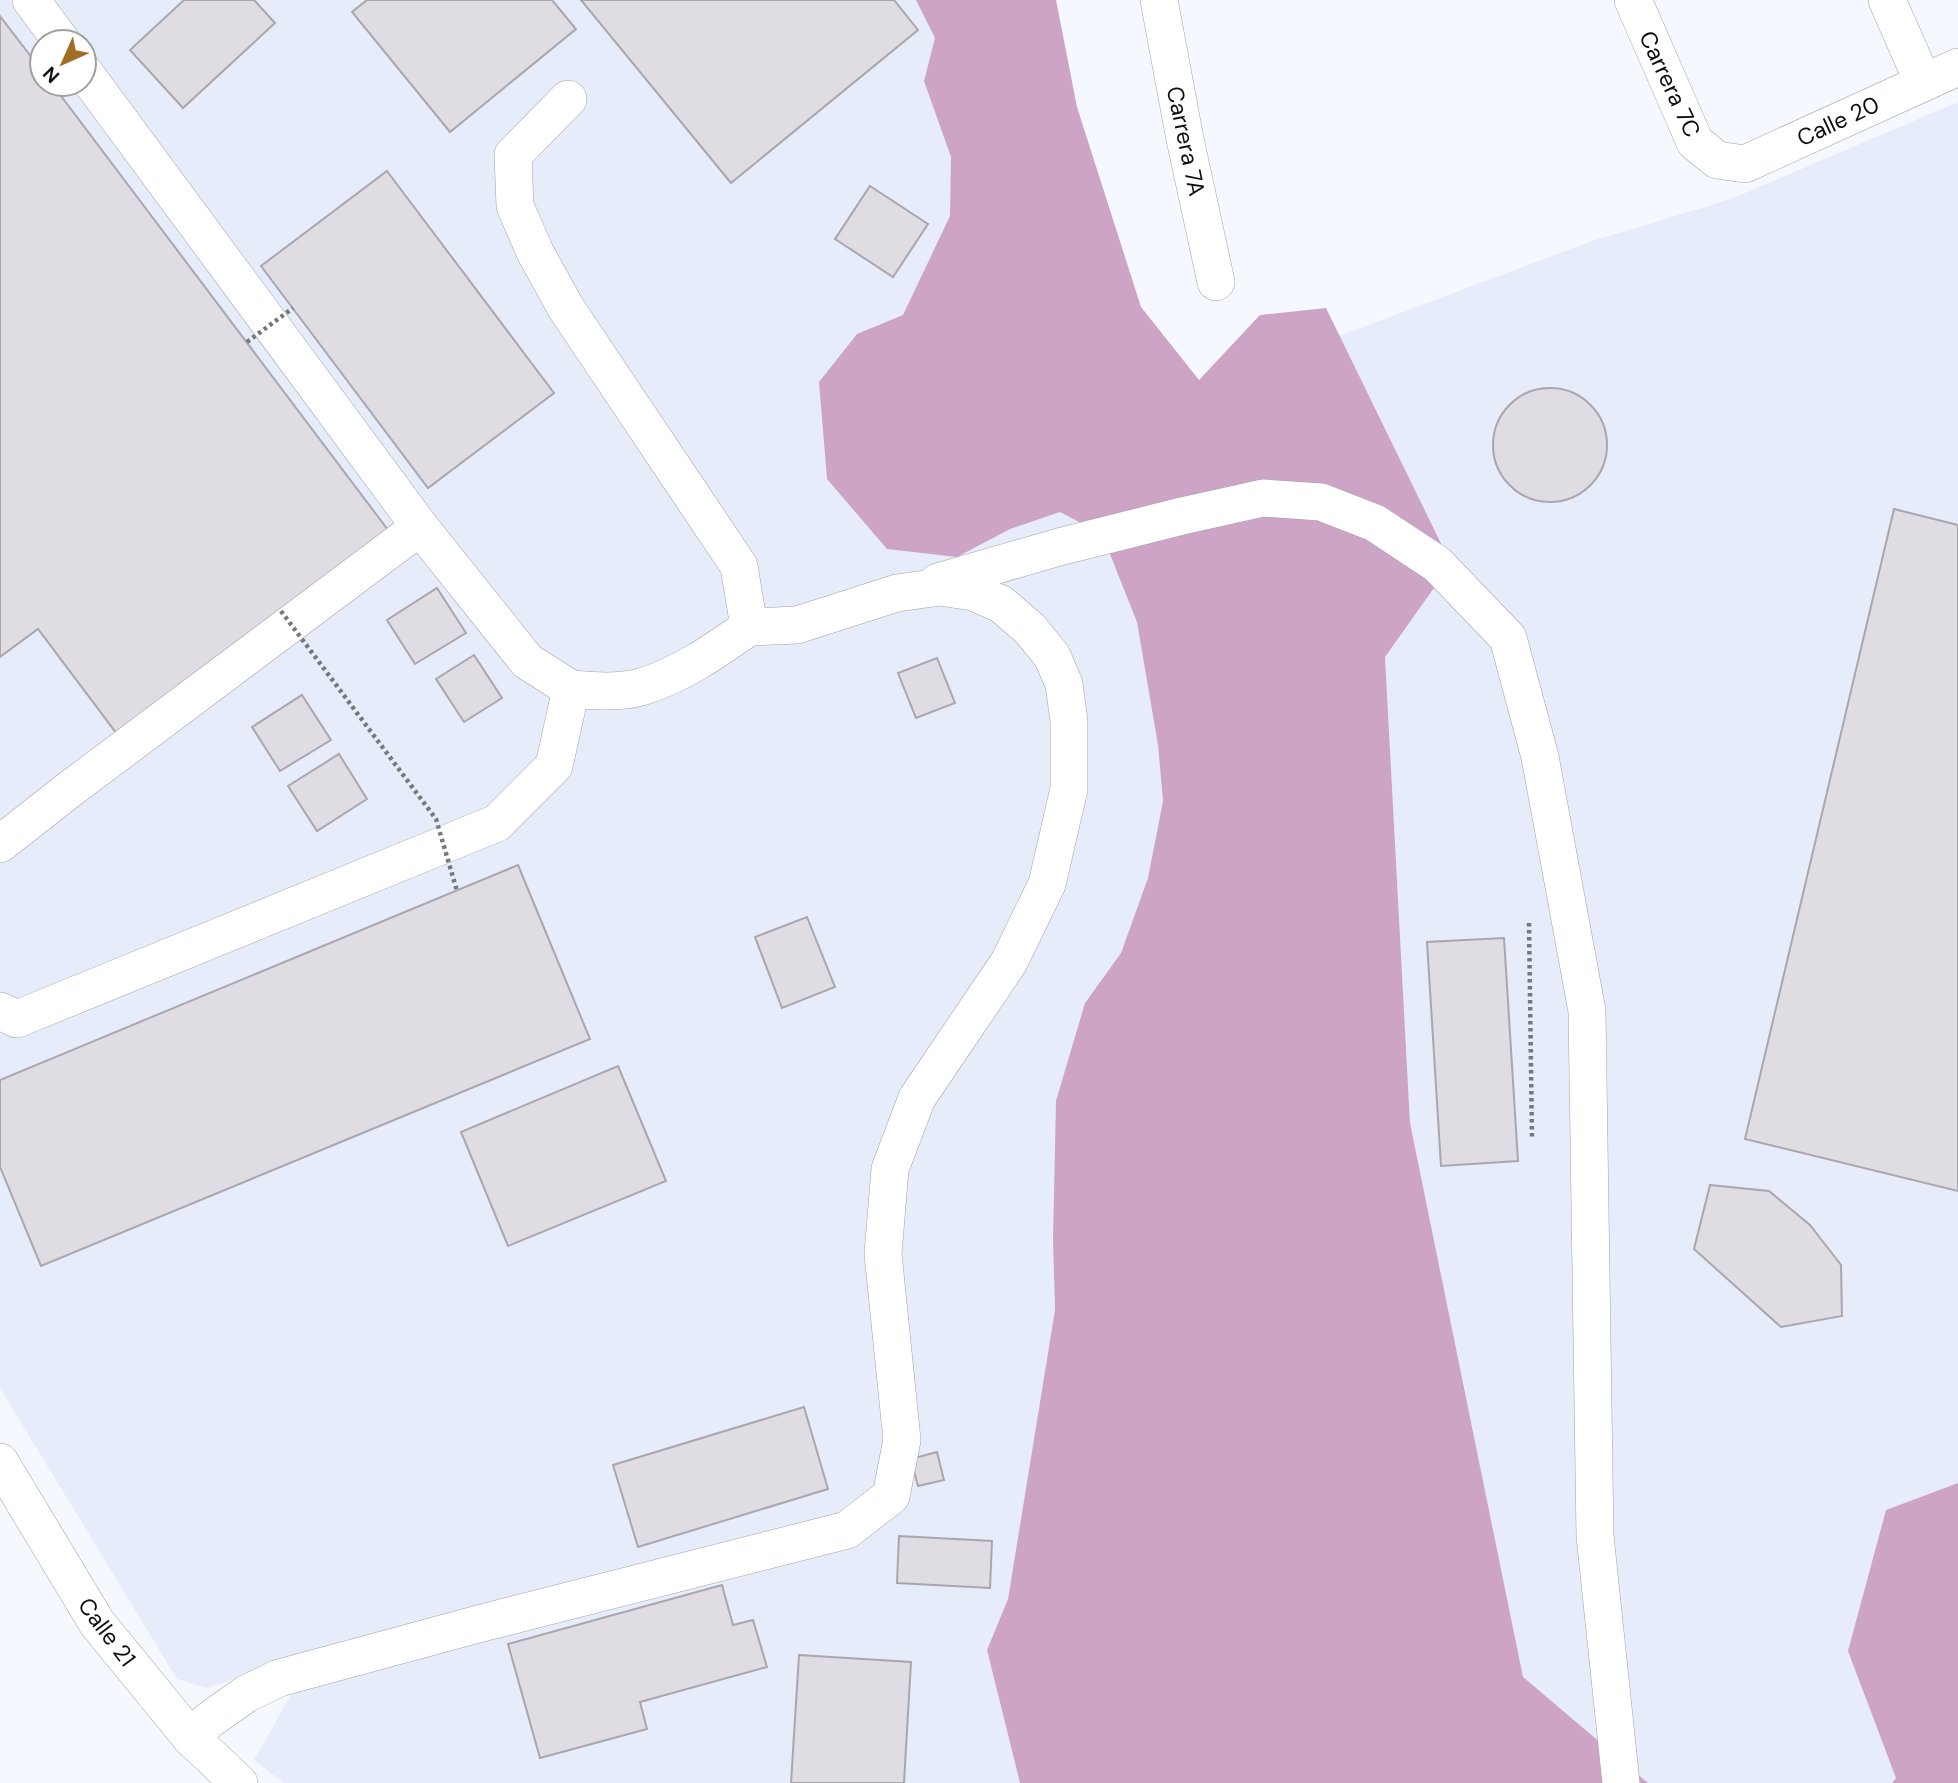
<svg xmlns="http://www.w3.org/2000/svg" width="1958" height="1783" font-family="'DM Sans',sans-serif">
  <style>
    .built { fill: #e6ecfa; fill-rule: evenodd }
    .forest { fill: #cda4c5 }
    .building { fill: #dfdce4; stroke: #a9a6ae; stroke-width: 2 }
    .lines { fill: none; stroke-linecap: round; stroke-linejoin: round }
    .minor-casing { stroke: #9fa2a9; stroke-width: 38 }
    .path { stroke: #76787c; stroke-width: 4.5; stroke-dasharray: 3.5 3.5; stroke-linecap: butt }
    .minor { stroke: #fff; stroke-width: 37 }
    .path-bridge { stroke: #76787c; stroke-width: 4.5; stroke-dasharray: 3.5 3.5; stroke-linecap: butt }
    .labels { text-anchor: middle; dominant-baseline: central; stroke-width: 5; stroke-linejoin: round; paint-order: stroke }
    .street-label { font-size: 23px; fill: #0d0e10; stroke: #fff }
  </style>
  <rect width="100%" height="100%" fill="#f5f8fe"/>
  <path class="built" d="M0 0H967L1174 398 1592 241 1731 199 1958 102V1483L1886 1510 1896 1778 1892 1783H1648L1523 1677 1410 1123 1385 657 1158 745 1163 801 1148 878 1121 953 1085 1003 1053 1240 1055 1310 1008 1599 987 1650 1020 1783H284L254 1760 292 1693 272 1665 207 1688 177 1679 0 1388ZM42 42H84V84H42Z"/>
  <g class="forest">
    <polygon points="916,0 1056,0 1077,107 1141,307 1199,380 1260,315 1326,308 1451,564 1385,657 1410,1123 1523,1677 1648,1783 1020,1783 987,1650 1008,1599 1055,1310 1053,1240 1056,1101 1085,1003 1121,953 1148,878 1163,801 1158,745 1137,622 1102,534 1060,512 1010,529 957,557 887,549 827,479 819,382 857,334 903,315 950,216 951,157 924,81 935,38"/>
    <polygon points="1958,1483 1958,1783 1892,1783 1896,1778 1848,1651 1886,1510"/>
  </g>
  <g class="building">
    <polygon points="184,0 254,0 275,23 183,108 130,50"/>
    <polygon points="367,0 552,0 576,29 450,132 352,12"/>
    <polygon points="581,0 894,0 918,30 731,183"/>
    <polygon points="0,16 42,71 42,84 52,84 388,530 117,734 38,629 0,657"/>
    <polygon points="387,171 554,393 428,488 261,266"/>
    <polygon points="870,186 928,224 893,277 835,239"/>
    <circle cx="1550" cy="445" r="57"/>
    <polygon points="1894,509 1958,525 1958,1191 1745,1139"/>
    <polygon points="437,588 466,633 415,664 387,620"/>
    <polygon points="474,655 502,698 464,722 436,679"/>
    <polygon points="937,658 955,703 916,718 898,673"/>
    <polygon points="302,695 331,740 280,771 252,727"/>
    <polygon points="339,754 367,799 317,831 288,786"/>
    <polygon points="518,865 590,1039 41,1266 0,1167 0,1080"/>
    <polygon points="807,917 835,987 782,1008 755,937"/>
    <polygon points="1504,938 1518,1161 1441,1166 1427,942"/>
    <polygon points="618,1066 666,1181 508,1246 461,1132"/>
    <polygon points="1710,1185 1769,1191 1810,1225 1841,1265 1842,1316 1781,1327 1694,1249"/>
    <polygon points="804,1407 828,1489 638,1547 613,1465"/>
    <polygon points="937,1452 944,1480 918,1486 911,1459"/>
    <polygon points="899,1536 992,1541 990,1588 897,1583"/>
    <polygon points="722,1585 733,1625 753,1620 767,1667 640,1702 647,1729 540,1758 508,1644"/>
    <polygon points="799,1655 911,1662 904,1783 791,1783"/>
  </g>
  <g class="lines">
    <g class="minor-casing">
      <g id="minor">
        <polyline points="31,0 62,42"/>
        <polyline points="1159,0 1185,139 1216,282"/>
        <polyline points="1633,0 1695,142 1717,160 1745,164 1958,67"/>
        <polyline points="1887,0 1923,82"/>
        <polyline points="84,72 420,527 527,661 571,689"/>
        <polyline points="938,582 1059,547 1182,516 1263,498 1321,502 1375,523 1437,564 1508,638 1540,757 1587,1011 1595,1536 1621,1783"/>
        <polyline points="0,844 70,789 420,527"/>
        <path d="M0 1011 17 1019 497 823 554 766 571 689C594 691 618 693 641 687 681 675 715 651 749 627"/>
        <polyline points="0,1462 97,1623 191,1738 239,1783"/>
        <polyline points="191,1738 208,1721 246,1694 279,1678 482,1623 847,1530 891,1496 902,1440 883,1254 890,1169 917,1098 1009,962 1047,884 1069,789 1069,721 1064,684 1052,656 1030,629 1001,604 973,592 940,587 897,593 797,625 749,627 739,566 566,308 535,252 515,206 513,155 568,99"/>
      </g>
    </g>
    <polyline class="path" points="1529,923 1532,1139"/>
    <use href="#minor" class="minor"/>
    <g class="path-bridge">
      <polyline points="247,342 293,308"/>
      <polyline points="281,611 436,819 457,891"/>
    </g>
  </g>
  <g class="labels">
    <g class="street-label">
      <text transform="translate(1670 84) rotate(65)">Carrera 7C</text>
      <text transform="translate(1838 121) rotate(-25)">Calle 20</text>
      <text transform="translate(1186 141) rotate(78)">Carrera 7A</text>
      <text transform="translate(107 1632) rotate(53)">Calle 21</text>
    </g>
  </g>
  <g transform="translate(63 63) rotate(225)"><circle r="33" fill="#ffffff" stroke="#9e9f9f" stroke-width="2"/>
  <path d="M0-5L12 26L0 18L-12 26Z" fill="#a26e26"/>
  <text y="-10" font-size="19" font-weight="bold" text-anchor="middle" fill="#0d0e10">N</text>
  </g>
</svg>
